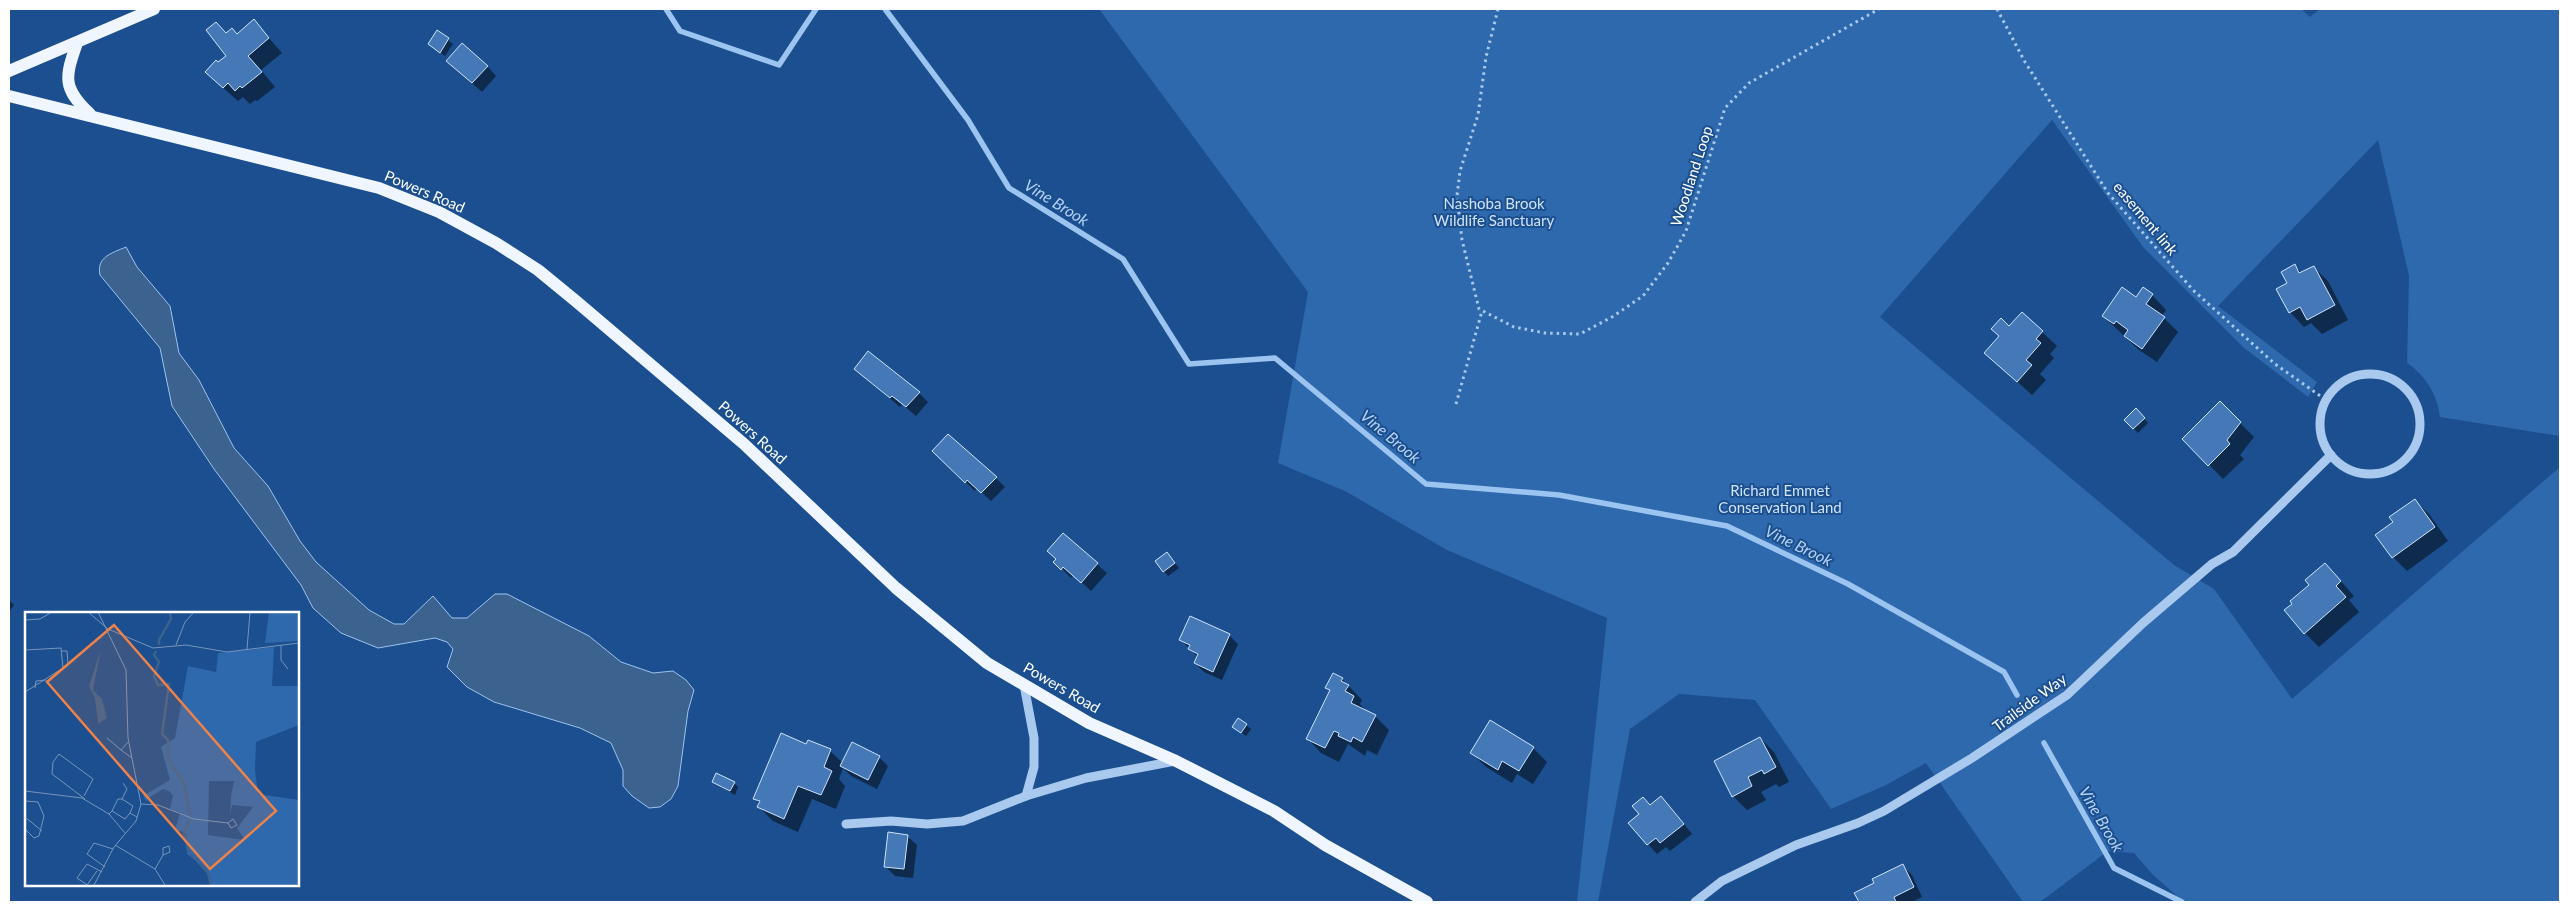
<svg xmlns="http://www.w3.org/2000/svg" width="2569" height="911" font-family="Lato,sans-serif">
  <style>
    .green { fill: #2e69ad }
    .water { fill: #3c6290; stroke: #9cc4f0 }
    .shadow { fill: #0007 }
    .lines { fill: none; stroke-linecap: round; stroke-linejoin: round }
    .stream { stroke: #9cc4f0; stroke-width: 5.5 }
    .building { fill: #4478b7; stroke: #cfe3fa }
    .path { stroke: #a9c9ee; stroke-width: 3; stroke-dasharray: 2.5 4; stroke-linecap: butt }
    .minor { stroke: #a9c9ee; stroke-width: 9 }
    .major { stroke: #f0f6ff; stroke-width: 12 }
    .labels { text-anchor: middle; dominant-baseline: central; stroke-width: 4; stroke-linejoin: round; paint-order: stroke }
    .street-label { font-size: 15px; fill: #fff; stroke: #1b4f8f }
    .park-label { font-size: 15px; fill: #cfe3fa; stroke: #1b4f8f }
    .water-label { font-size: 16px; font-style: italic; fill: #b5d3f5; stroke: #1b4f8f }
    .inset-river { fill: none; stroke: #3c6290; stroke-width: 2.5 }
    .inset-road { fill: none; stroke: #7695bc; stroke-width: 1 }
    .view { fill: #ee8249; fill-opacity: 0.15; stroke: #ee8249; stroke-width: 2.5 }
    .inset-edge { fill: none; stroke: #fff; stroke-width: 2.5 }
  </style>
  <rect width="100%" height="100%" fill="#1b4f8f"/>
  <path class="green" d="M1099 9H2301L2310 17 2320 9H2560V436L2440 417C2437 394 2426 376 2407 363L2409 276 2378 140 2218 306 2317 382 2308 397 2243 347 2143 247 2052 120 1880 317 2174 565 2214 589 2292 699 2560 467V902H2184L2153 875 2134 853 2108 851 2040 902H2023L1926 763 1884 786 1831 809 1755 700 1679 694 1630 729 1598 902H1577L1607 618 1447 550 1345 491 1278 463 1308 292Z"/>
  <path class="water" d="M126 247 137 267 170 306 179 353 199 380 234 448 268 486 300 541 316 562 369 610 394 624H404L433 596 452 618H467L495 594H507L589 636 621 662 653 673 673 671 686 680 694 690 688 711 678 786 671 799 660 807 649 808 632 796 623 786V770L611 743 580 728 494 702 467 687 447 667 453 649 447 642 435 638 378 648 341 633 313 608 301 585 214 469 172 406 160 348 100 275C96 257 112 253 126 247Z"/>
  <g class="shadow">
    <polygon points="254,21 282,53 261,70 275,87 257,101 255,100 250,104 243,97 238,101 221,86 218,64 228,56 227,34 238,35"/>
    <polygon points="438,32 453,44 445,56 429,44"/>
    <polygon points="487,66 496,76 482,92 457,70"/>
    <polygon points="2295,266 2302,273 2313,267 2328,281 2348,320 2322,334 2311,323 2304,327 2290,312 2277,289 2288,283"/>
    <polygon points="2152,295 2166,310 2162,316 2178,332 2157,362 2139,350 2103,316 2137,298"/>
    <polygon points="2022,313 2057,346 2050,354 2054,358 2040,374 2046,380 2032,395 1986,353"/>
    <polygon points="855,369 919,393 928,402 916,416 902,404 900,407"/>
    <polygon points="2220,403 2254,437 2240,455 2244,459 2223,479 2184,439"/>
    <polygon points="2136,410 2148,423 2138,433 2126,420"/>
    <polygon points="934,451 996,478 1005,487 991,501 977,488 975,491"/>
    <polygon points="2414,500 2429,514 2448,541 2407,571 2393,557 2394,522"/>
    <polygon points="1063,534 1107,573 1091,591 1074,575 1071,578 1055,562"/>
    <polygon points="1171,558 1179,568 1168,576 1157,562"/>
    <polygon points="2339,579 2354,596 2349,600 2359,612 2319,647 2305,633 2294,604"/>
    <polygon points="9,600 14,605 9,612"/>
    <polygon points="1229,635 1238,644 1222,680 1204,672 1195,663 1198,657 1181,640"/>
    <polygon points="1333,675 1342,679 1362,700 1360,704 1367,712 1375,716 1389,730 1377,755 1367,750 1365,756 1348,744 1339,762 1321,753 1307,738 1331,691 1327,688"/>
    <polygon points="1246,725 1251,729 1246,736 1234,727"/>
    <polygon points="1760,738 1774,752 1789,782 1779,787 1776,784 1761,792 1766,800 1747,810 1733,796"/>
    <polygon points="807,745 830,751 843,763 879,757 888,766 877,789 851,776 843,768 839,779 845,786 836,809 812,799 798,832 773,821 759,807 760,804 755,798"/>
    <polygon points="1533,748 1547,762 1533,784 1517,774 1512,783 1486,767 1472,753"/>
    <polygon points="713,782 734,783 738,787 735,795"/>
    <polygon points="1651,806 1670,807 1692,834 1670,851 1666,847 1657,854 1648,844 1641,814"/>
    <polygon points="907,836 917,845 913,878 895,876 885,866"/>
    <polygon points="1903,866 1912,875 1922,897 1912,902 1860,902 1856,893 1876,883"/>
  </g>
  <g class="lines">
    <g class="stream">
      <polyline points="666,9 680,31 779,65 816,9"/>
      <polyline points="885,9 968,120 1009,188 1123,259 1189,364 1275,358 1426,484 1559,495 1727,526 1848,584 2004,672 2017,695"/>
      <polyline points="2044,743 2114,868 2182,902"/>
    </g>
  </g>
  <g class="building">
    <polygon points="254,19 269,38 248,56 262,72 242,88 240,86 235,91 228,83 223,88 205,72 216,60 218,62 226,56 206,30 216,22 226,33 232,28 237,34"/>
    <polygon points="437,30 449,38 440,53 428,44"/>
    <polygon points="462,43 488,66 472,83 446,61"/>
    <polygon points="2295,264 2299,273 2314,266 2335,305 2307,320 2300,307 2289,313 2276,289 2287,283 2281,272"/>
    <polygon points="2122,287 2136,297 2143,287 2153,294 2146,304 2165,317 2142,349 2124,336 2128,330 2116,321 2114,324 2102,316"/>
    <polygon points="2022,312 2043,331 2036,339 2041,343 2026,360 2032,365 2017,382 1984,353 1999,336 1991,329 2001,318 2009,326"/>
    <polygon points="868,351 920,392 906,407 892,396 890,398 854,369"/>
    <polygon points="2220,401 2241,422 2227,440 2230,444 2208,466 2182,439"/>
    <polygon points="2136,408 2145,418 2133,429 2124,420"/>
    <polygon points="948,434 997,477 981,493 967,480 965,483 932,451"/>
    <polygon points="2415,499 2435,527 2392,558 2375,535 2393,522 2389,517"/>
    <polygon points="1063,533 1098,563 1081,583 1063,567 1061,570 1053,562 1056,559 1047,551"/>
    <polygon points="1167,552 1175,563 1163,572 1155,561"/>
    <polygon points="2325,563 2341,581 2336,586 2346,597 2304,634 2284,610 2292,604 2290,601 2309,585 2305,580"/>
    <polygon points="1190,616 1230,634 1213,672 1194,663 1198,654 1188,649 1190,645 1179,640"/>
    <polygon points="1333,673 1343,678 1341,681 1349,685 1345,691 1354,696 1351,703 1376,715 1362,742 1353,737 1351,742 1338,736 1339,733 1334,731 1325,748 1306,739 1330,690 1325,688"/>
    <polygon points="1238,718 1247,724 1241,733 1232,727"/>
    <polygon points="1490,720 1534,747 1519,771 1502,761 1498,770 1470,753"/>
    <polygon points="781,733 806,744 808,740 831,749 824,767 832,771 821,795 798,786 784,819 757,807 760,801 753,799"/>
    <polygon points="1760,737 1776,767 1764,774 1762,770 1748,777 1752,786 1732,797 1714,761"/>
    <polygon points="852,742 880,756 868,780 840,766"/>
    <polygon points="716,773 735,782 730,791 712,782"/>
    <polygon points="1661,796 1684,824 1660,843 1656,838 1647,845 1628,823 1639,814 1632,806 1643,797 1650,805"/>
    <polygon points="888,832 908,835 904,869 884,867"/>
    <polygon points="1903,864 1914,887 1894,897 1896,902 1859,902 1854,893 1874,883 1872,879"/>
  </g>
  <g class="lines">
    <g class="path">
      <polyline points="1498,9 1486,57 1478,115 1460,171 1457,196 1462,240 1479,309 1514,327 1545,333 1580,334 1612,317 1643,296 1668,263 1686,231 1725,108 1749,83 1879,9"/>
      <polyline points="1997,9 2025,62 2108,193 2193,290 2275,364 2326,400"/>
      <polyline points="1456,404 1482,311"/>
    </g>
    <g class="minor">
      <circle cx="2370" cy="424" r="50"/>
      <polyline points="1024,685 1034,738 1034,767 1026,796 1086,778 1175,761"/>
      <polyline points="846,824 891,821 927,824 963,821 1026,796"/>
      <polyline points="1695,902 1722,881 1796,845 1858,823 1884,811 1972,758 2067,695 2143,623 2212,564 2233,552 2331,455"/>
    </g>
    <g class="major">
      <path d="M77 43C65 77 62 88 90 114"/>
      <polyline points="9,71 154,9"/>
      <polyline points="9,96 379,188 439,212 496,243 538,270 577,302 744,444 896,588 987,663 1089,723 1176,761 1274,811 1325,845 1427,902"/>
    </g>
  </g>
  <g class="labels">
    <g class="street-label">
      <text transform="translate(1691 176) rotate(-72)">Woodland Loop</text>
      <text transform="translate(425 191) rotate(23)">Powers Road</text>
      <text transform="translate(2146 218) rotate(50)">easement link</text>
      <text transform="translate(753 432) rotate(42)">Powers Road</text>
      <text transform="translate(1062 687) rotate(30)">Powers Road</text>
      <text transform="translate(2029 702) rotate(-36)">Trailside Way</text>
    </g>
    <g class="park-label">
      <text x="1494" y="203">Nashoba Brook<tspan x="1494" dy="17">Wildlife Sanctuary</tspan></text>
      <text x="1780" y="490">Richard Emmet<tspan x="1780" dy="17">Conservation Land</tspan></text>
    </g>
    <g class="water-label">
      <text transform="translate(1057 202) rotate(32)">Vine Brook</text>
      <text transform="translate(1391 436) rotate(40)">Vine Brook</text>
      <text transform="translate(1799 545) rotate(26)">Vine Brook</text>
      <text transform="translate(2102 819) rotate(60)">Vine Brook</text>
    </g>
  </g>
  <g transform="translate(25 612)">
    <rect width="274" height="274" fill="#1b4f8f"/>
    <path d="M244 0H274V29L240 31ZM249 35 247 74H274V113L231 130 230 158 233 182 274 188V273H187L179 255 162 242 161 221 150 218 155 201 145 197 148 184 144 179 138 177 122 187V190L118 184 145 168 136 135 150 126 163 54 191 60 193 41ZM184 169H209L206 184 205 205 207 193 228 195 212 216 220 228 183 223Z" fill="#2e69ad" fill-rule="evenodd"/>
    <path d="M76 37 68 78 77 87 82 106 73 112 70 86 64 74Z" fill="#3c6290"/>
    <path class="inset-river" d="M134 33V28L146 7 145 0M131 39 129 43 134 50 129 64 133 73 144 72 137 122 143 128V147L159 171 165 203M164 208 159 221 163 239 183 261 186 273"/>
    <path class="inset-road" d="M63 0 83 17 128 36 161 33 202 40 274 31M0 8 15 7 27 0M151 33 160 10 169 0M256 33V48L263 57M222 37 225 0M0 38 36 36 38 56 0 80M37 39H42L43 51 38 56M10 76 11 69 21 68M82 126 96 138M103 130 96 138 107 146M98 171 102 177 97 187 108 194 105 201 112 205M0 179 57 186 84 202 100 221M59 184 68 167 34 142 28 150 27 162 60 187M0 189 13 190 19 204 14 224 9 226 0 217M116 192 133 193 169 207 203 211 208 207 212 213 206 216 203 211M87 199 93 187H97M84 202 87 199 100 207 105 201M0 205 17 219M90 233 130 257 140 273M80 255 62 242 69 231 88 237M130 257 138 243 145 240 144 234 138 236V243M62 273 52 266 62 252 77 260M62 273 72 259M69 273 89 235 111 209 116 192 103 126 101 58 73 0"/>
    <path class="view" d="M89 13 251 199 185 257 22 70Z"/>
    <rect width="274" height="274" class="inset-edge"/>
  </g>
  <rect width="2569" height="911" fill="none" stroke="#ffffff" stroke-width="20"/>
</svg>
